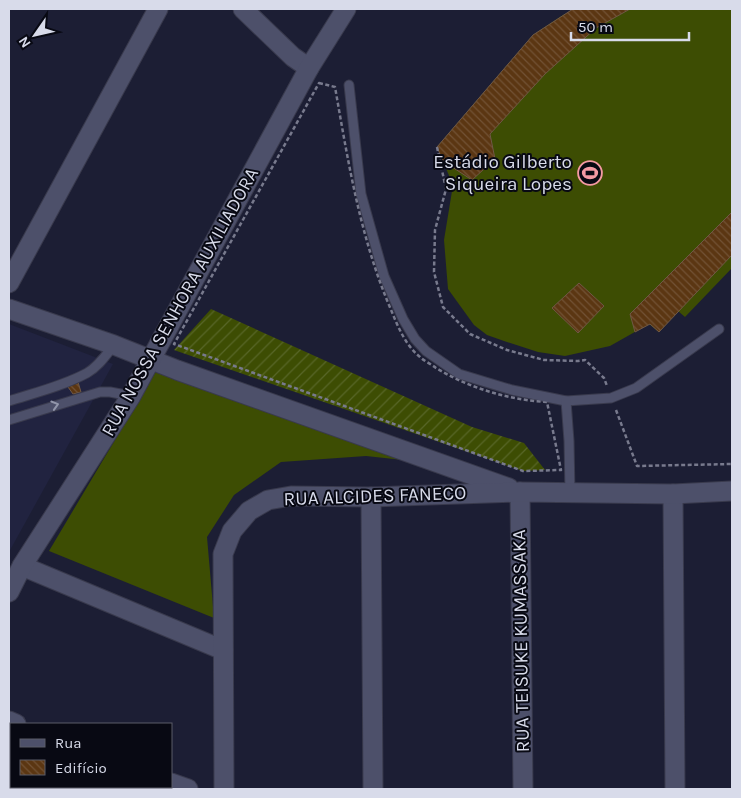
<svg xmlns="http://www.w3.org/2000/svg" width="741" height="798" font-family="Karla,sans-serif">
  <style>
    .built { fill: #212340 }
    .grass { fill: #3d4d03 }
    .garden { fill: url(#garden-furrows) }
    .building { fill: url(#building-back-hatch); stroke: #6f5845 }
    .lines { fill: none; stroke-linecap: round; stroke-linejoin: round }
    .service-casing { stroke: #393a4d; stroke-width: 11 }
    .minor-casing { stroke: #393a4d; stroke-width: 21 }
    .path { stroke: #787a8d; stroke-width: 2.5; stroke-dasharray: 4 2.5; stroke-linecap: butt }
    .service { stroke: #4d506a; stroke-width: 9 }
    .minor { stroke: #4d506a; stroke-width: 19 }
    .oneway { stroke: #9296aa }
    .labels { text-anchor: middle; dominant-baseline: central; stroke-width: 4; stroke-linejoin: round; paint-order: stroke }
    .poi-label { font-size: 19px; fill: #d8dbea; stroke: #080913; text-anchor: end }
    .street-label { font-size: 19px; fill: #d8dbea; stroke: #080913 }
  </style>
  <defs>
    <pattern id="garden-furrows" width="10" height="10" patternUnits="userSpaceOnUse" patternTransform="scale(1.25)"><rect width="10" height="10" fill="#3d4d03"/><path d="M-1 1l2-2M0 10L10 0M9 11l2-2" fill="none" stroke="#586628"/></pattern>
    <pattern id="building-back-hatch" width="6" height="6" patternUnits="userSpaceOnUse" patternTransform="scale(1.25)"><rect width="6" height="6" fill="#5b3612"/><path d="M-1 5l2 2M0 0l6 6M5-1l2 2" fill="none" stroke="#725235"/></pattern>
  </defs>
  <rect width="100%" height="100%" fill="#1c1e34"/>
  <polygon class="built" points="9,324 113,364 9,552"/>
  <g class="grass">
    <polygon points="577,9 732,9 732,268 685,317 678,311 659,332 649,324 610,346 565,356 538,352 504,341 487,335 474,325 448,289 444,240 453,185 437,147 533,35 563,15"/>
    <polygon points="156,371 403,460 366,456 281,462 234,495 207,537 214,618 49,551"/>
  </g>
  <polygon class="garden" points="211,309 472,427 524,443 545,470 523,471 174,350"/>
  <g class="building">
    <polygon points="573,9 630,9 596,28 545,74 490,134 495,159 472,180 443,161 437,147 533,35"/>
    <polygon points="732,212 732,255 659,332 650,324 635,332 630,314"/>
    <polygon points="579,283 604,306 578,333 552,308"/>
    <polygon points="78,382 81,392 73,394 68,387"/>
  </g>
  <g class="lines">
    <g class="service-casing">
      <g id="service">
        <polyline points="349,85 361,194 384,276 403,319 415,339 426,351 459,374 512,390 566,401 611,398 636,388 719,329"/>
        <path d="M9 401C34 393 63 386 87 373 98 367 106 355 114 345"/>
        <polyline points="566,401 569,441 570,493"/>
        <polyline points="9,420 100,392 110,392 131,396"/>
      </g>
    </g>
    <g class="minor-casing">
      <g id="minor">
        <polyline points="243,9 293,57 309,68"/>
        <polyline points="9,283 158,9"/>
        <polyline points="9,309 114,345 177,370 509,488"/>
        <polyline points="520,492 523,789"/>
        <polyline points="673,494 675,789"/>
        <polyline points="371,497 373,789"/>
        <polyline points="22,566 223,650"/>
        <polyline points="9,592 22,566 131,396 309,68 346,9"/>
        <polyline points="9,721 16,724"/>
        <polyline points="171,783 188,789"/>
        <polyline points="224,789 223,554 232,531 249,511 268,500 291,496 371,497 520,492 673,494 732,491"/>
      </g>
    </g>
    <g class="path">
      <path d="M319 83 335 87C348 161 360 236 389 305 397 324 404 344 420 357 424 361 431 364 436 368 469 388 509 400 547 402L561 470 523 471 174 344Z"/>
      <polyline points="437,147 446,189 435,230 434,272 443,307 470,334 507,350 544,360 578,361 585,360 604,378 607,386"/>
      <polyline points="616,410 637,466 732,464"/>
    </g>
    <use href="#service" class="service"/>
    <use href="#minor" class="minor"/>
  </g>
  <defs><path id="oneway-chevron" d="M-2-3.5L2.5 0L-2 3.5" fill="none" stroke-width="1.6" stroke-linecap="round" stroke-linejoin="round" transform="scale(1.25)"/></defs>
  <use class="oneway" href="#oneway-chevron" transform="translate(55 405) rotate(-17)"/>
  <defs>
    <g id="stadium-ring" transform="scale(1.25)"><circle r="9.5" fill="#080913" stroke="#f49aa3" stroke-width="1.5"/><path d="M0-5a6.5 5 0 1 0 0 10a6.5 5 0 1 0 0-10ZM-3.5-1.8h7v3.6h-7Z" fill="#f49aa3"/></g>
  </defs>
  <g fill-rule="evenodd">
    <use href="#stadium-ring" x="590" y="173"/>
  </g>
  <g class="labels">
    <g class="poi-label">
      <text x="572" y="162">Estádio Gilberto<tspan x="572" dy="22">Siqueira Lopes</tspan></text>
    </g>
    <g class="street-label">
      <text transform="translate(180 302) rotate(-61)">RUA NOSSA SENHORA AUXILIADORA</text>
      <text transform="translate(375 496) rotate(-2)">RUA ALCIDES FANECO</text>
      <text transform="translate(521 641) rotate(-91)">RUA TEISUKE KUMASSAKA</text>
    </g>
  </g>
  <rect width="741" height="798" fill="none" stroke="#d8dbea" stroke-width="20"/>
  <rect x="10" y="723" width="162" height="65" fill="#080913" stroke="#5b5d69"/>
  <rect x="20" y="739" width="25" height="8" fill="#4d506a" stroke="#5b5d69"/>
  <text x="55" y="748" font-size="15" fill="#d8dbea">Rua</text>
  <rect x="20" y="760" width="25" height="15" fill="url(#building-back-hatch)" stroke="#5b5d69"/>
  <text x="55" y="773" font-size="15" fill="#d8dbea">Edifício</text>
  <g transform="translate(35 35) rotate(236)" stroke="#080913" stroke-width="4" paint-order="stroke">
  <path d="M0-4L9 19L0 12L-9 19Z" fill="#d8dbea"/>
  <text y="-8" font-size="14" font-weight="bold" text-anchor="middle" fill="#d8dbea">N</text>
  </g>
  <path d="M571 32v8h118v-8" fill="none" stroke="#d8dbea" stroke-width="2.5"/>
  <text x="578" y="32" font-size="15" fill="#d8dbea" stroke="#080913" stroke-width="4" paint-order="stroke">50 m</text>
</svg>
